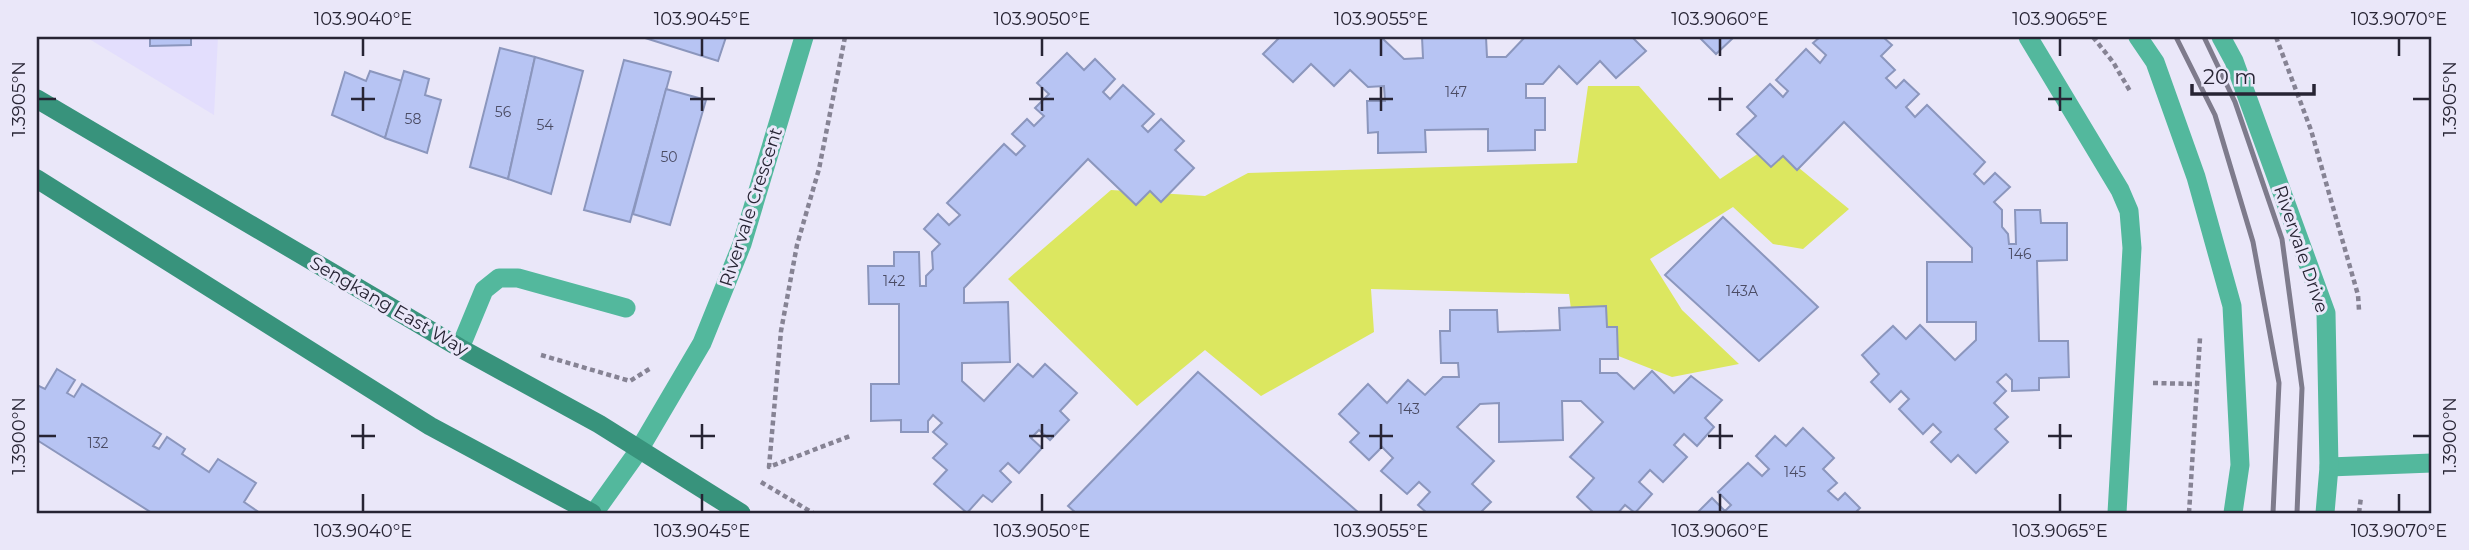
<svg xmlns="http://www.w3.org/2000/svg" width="2469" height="550" font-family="Montserrat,sans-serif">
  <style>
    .built { fill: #e3defd }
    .green { fill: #dce760 }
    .building { fill: #b7c4f3; stroke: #8b96bd; stroke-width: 2 }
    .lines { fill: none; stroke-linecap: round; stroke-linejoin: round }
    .path { stroke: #868394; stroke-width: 4.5; stroke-dasharray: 5 3.5; stroke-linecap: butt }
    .service { stroke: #53b89d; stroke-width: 19 }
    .minor { stroke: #53b89d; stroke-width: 19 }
    .tertiary { stroke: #53b89d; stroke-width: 19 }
    .secondary { stroke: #38937c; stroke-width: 19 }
    .rail { stroke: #7e7b8c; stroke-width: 5 }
    .ticks { fill: none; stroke: #272434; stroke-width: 2.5 }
    .labels { text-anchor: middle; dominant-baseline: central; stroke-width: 6; stroke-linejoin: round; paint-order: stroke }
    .number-label { font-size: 14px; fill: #4b4c64 }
    .street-label { font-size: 18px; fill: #272434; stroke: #eae7f9 }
    .neatline { fill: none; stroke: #272434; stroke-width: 2.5 }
    .ticks-label { font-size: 18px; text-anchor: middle; fill: #272434 }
  </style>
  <rect width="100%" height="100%" fill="#eae7f9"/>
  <polygon class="built" points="86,37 218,37 214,115"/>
  <polygon class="green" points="1588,86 1639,86 1720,179 1771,145 1849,209 1803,249 1773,244 1733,207 1650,259 1682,310 1739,364 1672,377 1575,339 1569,294 1371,289 1374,332 1261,396 1205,350 1137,406 1008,279 1111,190 1205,196 1248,173 1577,163"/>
  <g class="building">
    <polygon points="150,37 191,37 191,45 150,46"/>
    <polygon points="642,37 726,37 718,61"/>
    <polygon points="1280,37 1381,37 1404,59 1423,58 1422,37 1486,37 1487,57 1506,57 1525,37 1632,37 1646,51 1616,78 1600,61 1577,84 1559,66 1543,84 1526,84 1526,98 1545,98 1545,130 1535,130 1535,150 1488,151 1488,129 1425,130 1426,152 1378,153 1378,132 1368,133 1367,101 1385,101 1384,86 1368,87 1350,70 1334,86 1311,64 1293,82 1263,54"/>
    <polygon points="1699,37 1734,37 1716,54"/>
    <polygon points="1820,37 1883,37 1892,45 1881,56 1895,70 1886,78 1896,88 1904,80 1919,94 1906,107 1915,117 1927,105 1985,162 1974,174 1984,184 1995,173 2010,187 1994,202 2002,210 2002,227 2008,234 2009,244 2016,244 2015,210 2040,210 2041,223 2067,223 2067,260 2037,261 2039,341 2068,341 2069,377 2039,378 2039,390 2012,391 2012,380 2006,374 1997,382 2006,391 1994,403 2008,417 1995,429 2008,442 1976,473 1958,455 1951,462 1931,442 1941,432 1933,424 1923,434 1899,409 1909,399 1901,391 1890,402 1871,382 1879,374 1862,355 1893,326 1906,339 1920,325 1955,360 1976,340 1976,322 1927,322 1927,262 1972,262 1972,248 1844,122 1797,170 1783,156 1771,167 1737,134 1756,116 1747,107 1770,84 1783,97 1788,91 1776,80 1806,49 1820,63 1826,55 1813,43"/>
    <polygon points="500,48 535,57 508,179 470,167"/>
    <polygon points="1067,53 1084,70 1095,59 1115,79 1103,92 1110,99 1123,85 1154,114 1142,126 1148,132 1161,119 1184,141 1175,150 1194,168 1161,202 1150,191 1136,205 1088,159 964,288 964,303 1008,302 1010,362 962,363 962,381 984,401 1018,364 1033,377 1045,364 1077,393 1060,411 1069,420 1050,440 1039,430 1031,438 1042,448 1019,473 1008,463 1000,471 1011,482 992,502 983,495 967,513 934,484 947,470 933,458 947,444 933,432 942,423 933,415 928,421 928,432 901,432 901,420 871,421 871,384 899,384 899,304 869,304 868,266 894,266 894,252 919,252 920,286 926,286 926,276 933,269 932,252 940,244 924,229 938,214 949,225 960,215 947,203 1004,144 1016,155 1025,146 1012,134 1027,119 1034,126 1044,116 1035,108 1049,94 1037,83"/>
    <polygon points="535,57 583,71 551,194 508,179"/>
    <polygon points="624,60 671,72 630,222 584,210"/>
    <polygon points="370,71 402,81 385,138 332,115 345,72 366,81"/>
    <polygon points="404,71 429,79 425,95 441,100 427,153 385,138"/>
    <polygon points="666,89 706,100 670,225 633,214"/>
    <polygon points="1723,217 1818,307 1759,361 1665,275"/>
    <polygon points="1606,306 1607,327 1617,327 1618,359 1600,359 1600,373 1617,373 1634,389 1652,371 1674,393 1691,376 1722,400 1705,418 1714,427 1697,446 1684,434 1674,445 1687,457 1663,482 1650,470 1639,482 1652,494 1635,513 1625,505 1618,513 1594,513 1577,497 1594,478 1570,457 1603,422 1581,401 1562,401 1563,440 1499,442 1499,403 1480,404 1457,427 1494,461 1472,484 1491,502 1480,513 1427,513 1418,505 1430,492 1419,482 1407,494 1381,471 1393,458 1382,447 1369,460 1350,442 1359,433 1339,414 1368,384 1387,403 1408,380 1425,395 1443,377 1459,377 1458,363 1441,363 1440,331 1450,331 1450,310 1497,310 1498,332 1560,330 1559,308"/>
    <polygon points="57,369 75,380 67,393 74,397 82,384 161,434 153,446 159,449 167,437 185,449 182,454 209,472 218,459 256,483 244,502 260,513 152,513 37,440 37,385 45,389"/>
    <polygon points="1198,372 1359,513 1076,513 1068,506"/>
    <polygon points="1803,428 1834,458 1823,469 1837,483 1828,491 1838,500 1845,493 1860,508 1855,513 1697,513 1712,498 1725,511 1731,505 1718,492 1748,463 1762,476 1769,469 1756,456 1775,436 1786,446"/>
  </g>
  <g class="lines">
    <g class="path">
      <polyline points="845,37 819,169 797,245 781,331 769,467 850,436"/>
      <polyline points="2093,37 2113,62 2130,91"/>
      <polyline points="2276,37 2311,130 2358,295 2359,310"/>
      <polyline points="541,355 630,381 651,368"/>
      <polyline points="2153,383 2197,384"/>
      <polyline points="761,482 813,513"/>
      <polyline points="2189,513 2200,338"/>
      <polyline points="2359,513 2361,497"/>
    </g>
    <g class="service">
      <polyline points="2028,37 2120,190 2129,211 2132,248 2117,513"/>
      <polyline points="2329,467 2432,463"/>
    </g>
    <g class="minor">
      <polyline points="460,348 484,290 499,278 518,278 626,308"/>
      <polyline points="594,513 639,450 702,343 742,244 804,37"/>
    </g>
    <g class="tertiary">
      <polyline points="2138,37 2155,62 2196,177 2232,306 2240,465 2233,513"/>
      <polyline points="2221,37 2234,61 2326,313 2329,467 2325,513"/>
    </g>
    <g class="secondary">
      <polyline points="37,99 460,348 599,424 741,513"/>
      <polyline points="37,179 430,426 592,513"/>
    </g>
    <g class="rail">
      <polyline points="2176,37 2215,115 2253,242 2279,383 2273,513"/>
      <polyline points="2204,37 2235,102 2282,239 2302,388 2297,513"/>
    </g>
  </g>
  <path class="ticks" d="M363 38V56M702 38V56M1042 38V56M1381 38V56M1720 38V56M2060 38V56M2399 38V56M363 87V111M702 87V111M1042 87V111M1381 87V111M1720 87V111M2060 87V111M38 99H56M351 99H375M690 99H715M1029 99H1054M1369 99H1393M1708 99H1733M2048 99H2072M2413 99H2430M363 424V449M702 424V449M1042 424V449M1381 424V449M1720 424V449M2060 424V449M38 436H56M351 436H375M690 436H715M1029 436H1054M1369 436H1393M1708 436H1733M2048 436H2072M2413 436H2430M363 494V512M702 494V512M1042 494V512M1381 494V512M1720 494V512M2060 494V512M2399 494V512"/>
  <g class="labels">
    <g class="number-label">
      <text x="1456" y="92">147</text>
      <text x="503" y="112">56</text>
      <text x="413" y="119">58</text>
      <text x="545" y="125">54</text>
      <text x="669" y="157">50</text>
      <text x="2020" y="254">146</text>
      <text x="894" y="281">142</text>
      <text x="1742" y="291">143A</text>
      <text x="1409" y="409">143</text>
      <text x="98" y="443">132</text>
      <text x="1795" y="472">145</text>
    </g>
    <g class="street-label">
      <text transform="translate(751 207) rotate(-72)">Rivervale Crescent</text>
      <text transform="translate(2301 249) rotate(71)">Rivervale Drive</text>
      <text transform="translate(389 306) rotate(30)">Sengkang East Way</text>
    </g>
  </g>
  <rect width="2469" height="550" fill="none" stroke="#eae7f9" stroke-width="77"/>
  <path d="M2192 84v10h122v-10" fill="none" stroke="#272434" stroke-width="3.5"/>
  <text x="2203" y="84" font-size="21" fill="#272434" stroke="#eae7f9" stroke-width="5" paint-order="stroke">20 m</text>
  <rect x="38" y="38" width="2392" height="474" class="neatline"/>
  <g class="ticks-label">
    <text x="363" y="25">103.9040°E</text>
    <text x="702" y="25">103.9045°E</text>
    <text x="1042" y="25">103.9050°E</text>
    <text x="1381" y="25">103.9055°E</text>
    <text x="1720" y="25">103.9060°E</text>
    <text x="2060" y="25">103.9065°E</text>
    <text x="2399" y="25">103.9070°E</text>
    <text transform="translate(19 99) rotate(-90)" y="6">1.3905°N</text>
    <text transform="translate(2450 99) rotate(-90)" y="6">1.3905°N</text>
    <text transform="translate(19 436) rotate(-90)" y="6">1.3900°N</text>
    <text transform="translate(2450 436) rotate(-90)" y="6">1.3900°N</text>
    <text x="363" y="537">103.9040°E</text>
    <text x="702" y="537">103.9045°E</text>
    <text x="1042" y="537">103.9050°E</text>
    <text x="1381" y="537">103.9055°E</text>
    <text x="1720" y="537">103.9060°E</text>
    <text x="2060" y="537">103.9065°E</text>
    <text x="2399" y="537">103.9070°E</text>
  </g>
</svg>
